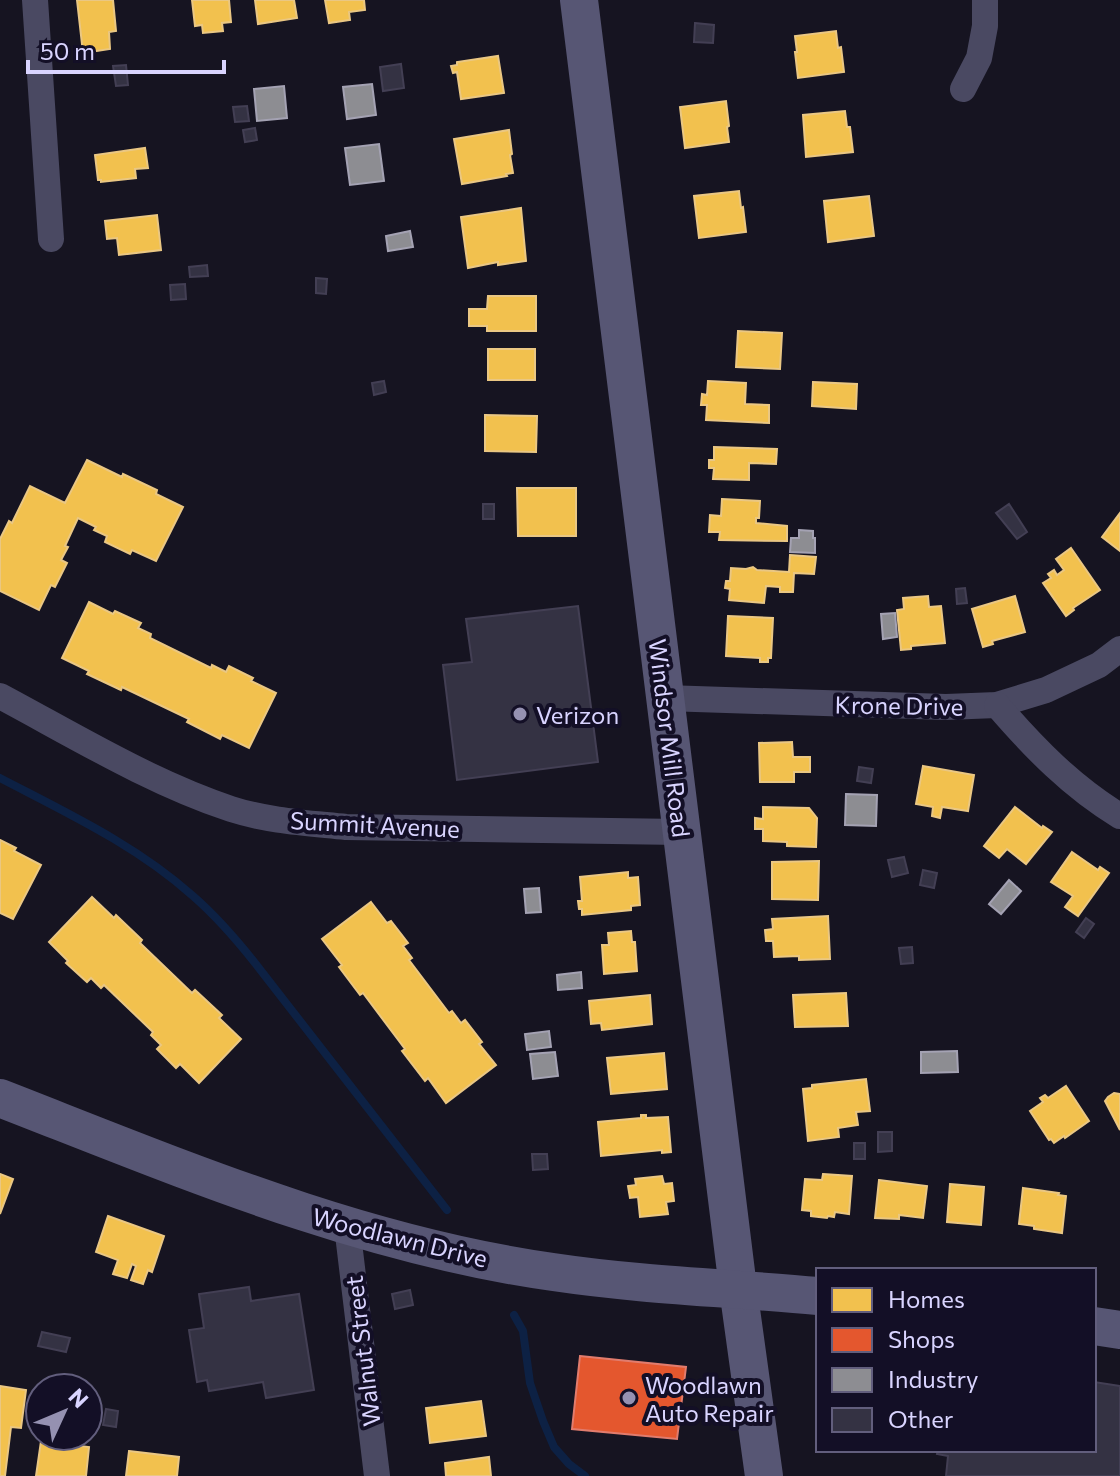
<svg xmlns="http://www.w3.org/2000/svg" width="1120" height="1476" font-family="Commissioner,sans-serif">
  <style>
    .homes { fill: #f2c14e; stroke: #eac783; stroke-width: 2 }
    .shops { fill: #e4572e; stroke: #e17c6d; stroke-width: 2 }
    .industry { fill: #8d8d92; stroke: #a4a2b3; stroke-width: 2 }
    .lines { fill: none; stroke-linecap: round; stroke-linejoin: round }
    .stream { stroke: #0d2144; stroke-width: 8 }
    .building { fill: #343243; stroke: #433f54; stroke-width: 2 }
    .minor { stroke: #4a4962; stroke-width: 26 }
    .secondary { stroke: #575674; stroke-width: 38 }
    .poi-dot { fill: #9591b1; stroke: #130f26; stroke-width: 3 }
    .labels { text-anchor: middle; dominant-baseline: central; stroke-width: 8; stroke-linejoin: round; paint-order: stroke }
    .street-label { font-size: 24px; fill: #d9d4ff; stroke: #130f26 }
    .poi-label { font-size: 24px; fill: #d9d4ff; stroke: #130f26; text-anchor: start }
  </style>
  <rect width="100%" height="100%" fill="#161421"/>
  <g class="homes">
    <polygon points="77,0 113,0 116,31 109,32 110,49 83,53"/>
    <polygon points="192,0 229,0 231,22 222,23 223,31 203,33 202,25 195,26"/>
    <polygon points="255,0 294,0 297,18 258,24"/>
    <polygon points="325,0 364,0 365,10 349,12 350,20 329,23"/>
    <polygon points="836,31 838,48 841,47 844,72 798,78 795,52 797,52 795,36"/>
    <polygon points="498,56 504,93 461,99 457,72 453,73 451,66 457,65 457,62"/>
    <polygon points="726,101 729,126 727,127 729,142 685,148 680,107"/>
    <polygon points="845,111 847,127 850,127 853,152 806,157 803,115"/>
    <polygon points="509,130 512,154 510,155 513,173 506,174 507,176 462,184 454,139"/>
    <polygon points="145,148 148,168 135,169 136,178 101,182 101,180 98,180 95,155"/>
    <polygon points="739,191 741,208 743,207 746,232 699,238 694,196"/>
    <polygon points="869,196 874,236 828,242 824,201"/>
    <polygon points="521,208 526,261 498,265 498,262 468,268 461,217"/>
    <polygon points="157,215 161,250 119,255 117,238 107,239 105,221"/>
    <polygon points="488,296 536,296 536,331 487,331 487,326 469,326 469,309 487,309"/>
    <polygon points="738,331 782,333 780,369 736,367"/>
    <rect x="488" y="349" width="47" height="31"/>
    <polygon points="708,381 746,383 745,404 769,405 769,423 706,420 707,405 701,405 702,394 707,395"/>
    <polygon points="813,382 857,384 856,409 812,406"/>
    <polygon points="485,415 537,416 536,452 485,451"/>
    <polygon points="714,447 777,449 776,464 749,463 749,480 713,479 714,468 709,468 709,460 714,460"/>
    <polygon points="87,460 122,477 123,474 157,490 156,494 183,507 156,561 132,550 130,554 105,542 107,536 94,530 96,527 78,518 65,546 68,547 61,560 67,563 55,587 51,585 39,610 0,591 0,539 9,521 12,523 30,486 65,503"/>
    <polygon points="517,488 576,488 576,536 518,536"/>
    <polygon points="722,499 760,501 759,518 756,518 756,523 787,526 787,541 719,540 720,532 709,532 710,515 721,516"/>
    <polygon points="1120,513 1120,551 1102,537"/>
    <polygon points="1071,548 1100,590 1073,608 1074,610 1066,616 1043,583 1051,578 1048,574 1054,570 1057,575 1064,570 1056,559"/>
    <polygon points="790,555 816,557 814,574 794,573 793,592 780,592 780,587 766,586 764,603 729,600 730,589 725,588 726,581 730,581 731,568 746,569 753,567 757,570 789,572"/>
    <polygon points="928,596 929,607 941,606 945,643 911,646 911,649 901,650 897,610 904,609 903,598"/>
    <polygon points="1015,596 1025,632 992,641 993,644 983,647 972,609"/>
    <polygon points="89,602 113,614 115,611 141,623 138,628 151,634 150,638 211,668 212,665 226,672 229,666 253,678 251,681 276,693 249,748 222,735 220,739 187,722 189,719 122,687 121,690 87,674 89,671 62,658"/>
    <polygon points="728,616 773,618 771,658 768,658 768,662 760,662 760,658 726,656"/>
    <polygon points="792,742 793,757 810,757 810,772 794,772 794,782 760,782 759,743"/>
    <polygon points="923,766 974,775 968,811 942,807 940,818 932,816 933,807 916,804"/>
    <polygon points="763,807 809,808 817,818 816,847 787,846 787,842 763,841 763,829 755,829 755,818 763,819"/>
    <polygon points="1015,807 1042,828 1043,826 1052,832 1026,864 1007,849 999,858 984,846"/>
    <polygon points="0,840 16,848 14,851 41,865 13,919 0,913"/>
    <polygon points="1072,852 1098,870 1100,867 1109,873 1078,916 1065,907 1073,896 1051,882"/>
    <polygon points="819,861 818,900 772,899 772,862"/>
    <polygon points="628,872 628,878 638,877 640,905 631,906 631,910 582,915 582,909 579,909 578,901 582,901 580,877"/>
    <polygon points="92,897 114,918 116,915 142,940 140,943 192,993 195,990 222,1015 219,1018 241,1039 199,1083 180,1064 176,1068 157,1049 161,1045 151,1035 153,1032 104,985 101,988 91,978 87,982 66,963 68,961 49,942"/>
    <polygon points="371,902 387,923 391,921 408,943 403,946 412,958 409,960 449,1013 452,1011 461,1023 465,1020 482,1042 479,1044 496,1065 446,1103 428,1078 425,1081 402,1051 405,1049 363,993 360,995 339,967 342,965 322,939"/>
    <polygon points="828,916 830,959 799,960 799,956 774,957 773,941 766,941 765,930 773,929 772,919"/>
    <polygon points="631,931 632,942 635,942 637,971 604,974 602,945 609,945 608,933"/>
    <polygon points="846,993 848,1026 795,1027 793,995"/>
    <polygon points="650,995 652,1024 602,1030 601,1023 591,1024 589,1001"/>
    <polygon points="664,1053 667,1089 611,1094 607,1058"/>
    <polygon points="866,1079 870,1111 856,1112 858,1125 838,1128 839,1137 808,1141 803,1089 812,1088 812,1085"/>
    <polygon points="1066,1086 1089,1121 1065,1138 1064,1136 1054,1143 1051,1139 1049,1140 1030,1111 1043,1102 1040,1098 1045,1095 1048,1098"/>
    <polygon points="1114,1093 1120,1094 1120,1130 1105,1101 1108,1097"/>
    <polygon points="641,1115 646,1115 646,1118 668,1117 671,1152 662,1153 662,1150 601,1156 598,1122 641,1118"/>
    <polygon points="0,1174 13,1179 0,1214"/>
    <polygon points="823,1174 852,1176 849,1214 835,1212 834,1217 828,1216 827,1218 811,1216 811,1211 802,1210 805,1179 822,1180"/>
    <polygon points="662,1176 664,1184 672,1183 674,1201 666,1202 668,1214 640,1217 638,1197 630,1198 628,1186 636,1185 635,1179"/>
    <polygon points="879,1180 927,1186 923,1218 899,1215 899,1219 875,1218"/>
    <polygon points="950,1184 984,1187 981,1225 947,1222"/>
    <polygon points="1023,1188 1059,1193 1058,1195 1066,1196 1062,1233 1034,1229 1034,1226 1019,1224"/>
    <polygon points="108,1216 164,1236 152,1272 148,1270 143,1284 131,1280 136,1266 132,1264 127,1278 113,1274 118,1260 96,1252"/>
    <polygon points="0,1386 26,1390 21,1428 11,1427 5,1476 0,1476"/>
    <polygon points="481,1401 486,1436 430,1443 426,1408"/>
    <polygon points="41,1441 89,1447 86,1476 36,1476"/>
    <polygon points="129,1451 179,1457 177,1476 126,1476"/>
    <polygon points="489,1457 491,1476 446,1476 445,1463"/>
  </g>
  <polygon class="shops" points="580,1356 686,1367 677,1439 572,1429"/>
  <g class="industry">
    <polygon points="372,84 376,115 347,119 343,87"/>
    <polygon points="284,86 287,118 257,121 254,89"/>
    <polygon points="379,144 384,181 350,185 345,148"/>
    <polygon points="410,231 413,247 388,251 386,236"/>
    <polygon points="799,530 813,531 813,538 815,538 815,553 790,552 791,538 799,538"/>
    <polygon points="895,613 897,637 883,639 881,614"/>
    <polygon points="846,794 877,795 876,826 845,825"/>
    <polygon points="1009,880 1021,891 1001,914 989,904"/>
    <polygon points="539,888 541,912 526,913 524,889"/>
    <polygon points="581,972 582,988 558,990 557,975"/>
    <polygon points="549,1031 551,1047 527,1050 525,1034"/>
    <polygon points="957,1051 958,1072 921,1073 921,1052"/>
    <polygon points="555,1052 558,1076 533,1079 530,1054"/>
  </g>
  <g class="lines">
    <g class="stream">
      <path d="M0 778C67 813 136 845 193 896 216 916 236 939 255 963L447 1210"/>
      <polyline points="514,1315 523,1331 530,1383 543,1421 554,1447 569,1464 585,1476"/>
    </g>
  </g>
  <g class="building">
    <polygon points="695,23 714,25 713,43 694,42"/>
    <polygon points="401,64 404,88 383,91 380,67"/>
    <polygon points="126,65 128,85 116,86 113,66"/>
    <polygon points="247,106 249,121 235,122 233,107"/>
    <polygon points="255,128 257,140 245,142 243,130"/>
    <polygon points="207,265 208,276 190,277 189,267"/>
    <polygon points="316,278 327,279 326,294 316,293"/>
    <polygon points="185,284 186,299 171,300 170,285"/>
    <polygon points="384,381 386,392 374,395 372,383"/>
    <rect x="483" y="504" width="11" height="15"/>
    <polygon points="1009,504 1027,532 1017,539 996,513"/>
    <polygon points="965,588 967,603 957,604 956,589"/>
    <polygon points="578,606 598,762 457,780 443,665 472,662 466,619"/>
    <polygon points="859,767 873,769 871,783 857,781"/>
    <polygon points="904,857 908,873 892,877 888,860"/>
    <polygon points="923,870 937,873 934,888 920,885"/>
    <polygon points="1086,918 1094,924 1084,938 1076,932"/>
    <polygon points="912,947 913,963 901,964 899,948"/>
    <polygon points="878,1132 892,1132 892,1151 878,1152"/>
    <rect x="854" y="1143" width="11" height="16"/>
    <polygon points="532,1154 547,1154 548,1169 533,1170"/>
    <polygon points="249,1287 251,1301 299,1294 314,1390 266,1398 263,1382 209,1391 207,1380 197,1382 189,1330 204,1328 199,1294"/>
    <polygon points="410,1290 413,1305 395,1309 392,1294"/>
    <polygon points="42,1332 70,1338 66,1352 38,1346"/>
    <polygon points="1094,1382 1120,1386 1120,1476 946,1476 948,1456 937,1454 938,1450 1094,1450"/>
    <polygon points="106,1409 118,1411 116,1427 103,1425"/>
  </g>
  <g class="lines">
    <g class="minor">
      <polyline points="35,0 51,239"/>
      <polyline points="963,89 979,58 985,26 985,0"/>
      <path d="M0 696C75 736 150 782 231 809 268 821 308 823 346 827L681 832"/>
      <polyline points="665,698 946,707 997,705 1046,690 1099,665 1120,649"/>
      <path d="M997 705C1034 748 1072 787 1120 816"/>
      <polyline points="347,1226 377,1476"/>
    </g>
    <g class="secondary">
      <polyline points="579,0 738,1288 764,1476"/>
      <path d="M0 1098C180 1168 360 1245 553 1272 640 1285 730 1288 818 1296"/>
      <polyline points="1094,1326 1120,1330"/>
    </g>
  </g>
  <g class="poi-dot">
    <circle cx="520" cy="714" r="8"/>
    <circle cx="629" cy="1398" r="8"/>
  </g>
  <g class="labels">
    <g class="street-label">
      <text transform="translate(899 705) rotate(1)">Krone Drive</text>
      <text transform="translate(670 738) rotate(83)">Windsor Mill Road</text>
      <text transform="translate(375 824) rotate(3)">Summit Avenue</text>
      <text transform="translate(400 1237) rotate(14)">Woodlawn Drive</text>
      <text transform="translate(362 1351) rotate(-97)">Walnut Street</text>
    </g>
    <g class="poi-label">
      <text x="536" y="714">Verizon</text>
      <text x="645" y="1384">Woodlawn<tspan x="645" dy="28">Auto Repair</tspan></text>
    </g>
  </g>
  <rect x="816" y="1268" width="280" height="184" fill="#130f26" stroke="#625e7d" stroke-width="2"/>
  <rect x="832" y="1288" width="40" height="24" fill="#f2c14e" stroke="#625e7d" stroke-width="2"/>
  <text x="888" y="1308" font-size="24" fill="#d9d4ff">Homes</text>
  <rect x="832" y="1328" width="40" height="24" fill="#e4572e" stroke="#625e7d" stroke-width="2"/>
  <text x="888" y="1348" font-size="24" fill="#d9d4ff">Shops</text>
  <rect x="832" y="1368" width="40" height="24" fill="#8d8d92" stroke="#625e7d" stroke-width="2"/>
  <text x="888" y="1388" font-size="24" fill="#d9d4ff">Industry</text>
  <rect x="832" y="1408" width="40" height="24" fill="#343243" stroke="#625e7d" stroke-width="2"/>
  <text x="888" y="1428" font-size="24" fill="#d9d4ff">Other</text>
  <g transform="translate(64 1412) rotate(46)"><circle r="38" fill="#130f26" stroke="#625e7d" stroke-width="2"/>
  <path d="M0-6L14 30L0 20L-14 30Z" fill="#9591b1"/>
  <text y="-12" font-size="22" font-weight="bold" text-anchor="middle" fill="#d9d4ff">N</text>
  </g>
  <path d="M28 60v12h196v-12" fill="none" stroke="#d9d4ff" stroke-width="4"/>
  <text x="40" y="60" font-size="24" fill="#d9d4ff" stroke="#130f26" stroke-width="6" paint-order="stroke">50 m</text>
</svg>
